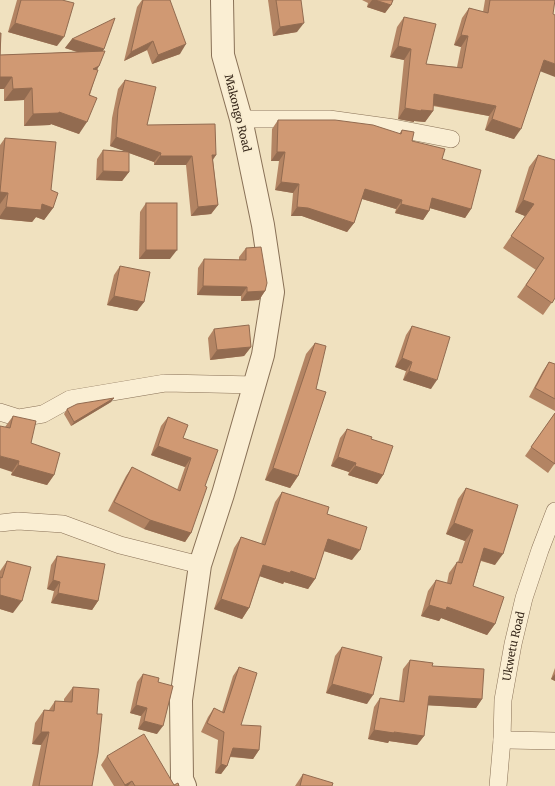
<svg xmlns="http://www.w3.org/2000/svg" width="555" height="786" font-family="Merriweather,serif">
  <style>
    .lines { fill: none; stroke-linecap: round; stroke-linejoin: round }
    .minor-casing { stroke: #897157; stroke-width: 18 }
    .tertiary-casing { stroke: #897157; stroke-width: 24 }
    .minor { stroke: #faeed3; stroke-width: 17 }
    .tertiary { stroke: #faeed3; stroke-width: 22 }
    .wall { fill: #b38463 }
    .shaded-wall { fill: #926b50 }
    .building { fill: #d09973; stroke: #926b50 }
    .labels { text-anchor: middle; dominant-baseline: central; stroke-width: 3.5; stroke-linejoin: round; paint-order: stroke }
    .street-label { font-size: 11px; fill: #38291c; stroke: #f7ebcf }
  </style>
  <rect width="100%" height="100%" fill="#f0e1bf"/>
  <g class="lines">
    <g class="minor-casing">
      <g id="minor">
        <polyline points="241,119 329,119 394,128 451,139"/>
        <polyline points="0,412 19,418 43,414 70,399 165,383 255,385"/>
        <polyline points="0,523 18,521 63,524 120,545 200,565"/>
        <polyline points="502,740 555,741"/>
        <path id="s1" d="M498 786 502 740 503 700 513 644 524 598 540 550 555 511"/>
      </g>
    </g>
    <g class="tertiary-casing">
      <polyline id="tertiary" points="185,786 182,779 181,700 200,565 223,494 263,355 273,292 263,225 241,119 223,55 222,0"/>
    </g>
    <use href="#minor" class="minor"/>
    <use href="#tertiary" class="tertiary"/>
  </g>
  <g class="wall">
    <polygon points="17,0 62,0 57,46 8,32"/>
    <polygon points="142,0 170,0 180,54 152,64 147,50 124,61 137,7"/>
    <polygon points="268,0 301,0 297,32 273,36"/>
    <polygon points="362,0 393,0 391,5 385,13 367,7 368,3"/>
    <polygon points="485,0 555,0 540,71 514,139 485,130 489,116 433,106 433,111 425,122 414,121 414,122 398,119 404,60 390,57 397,27 404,17 426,64 457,67 461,47 454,45 462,18 469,8 483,12"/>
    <polygon points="72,39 104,49 103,51 99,66 97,70 79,134 51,124 50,125 24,126 24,100 4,101 4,89 0,55 77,52 65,48"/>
    <polygon points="125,80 147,125 216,155 213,160 218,205 211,214 191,216 186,165 154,165 154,162 129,153 129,172 122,181 96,180 97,159 103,150 129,152 110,146 112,118 118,89"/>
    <polygon points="278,120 399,134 402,130 412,141 442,159 471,209 465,218 430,208 429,211 423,220 395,213 396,209 362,199 354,223 347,232 302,216 291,216 293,193 275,190 279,161 271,161 272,129"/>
    <polygon points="5,138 51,190 53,208 44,220 36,217 32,222 0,219 0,145"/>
    <polygon points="538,155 555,298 543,315 517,297 536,270 503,248 525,216 515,212 529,167"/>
    <polygon points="146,203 170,259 139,259 140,212"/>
    <polygon points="246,248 265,291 259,300 241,301 241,296 197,295 198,268 204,259 239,260 239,257"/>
    <polygon points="120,266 144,302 137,311 107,305 114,275"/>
    <polygon points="412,326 431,389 403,380 406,371 395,367 406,335"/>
    <polygon points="214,329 251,347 244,356 210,360 208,338"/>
    <polygon points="315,343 316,389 298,476 290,488 265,480 306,354"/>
    <polygon points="549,362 555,364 555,411 529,397 543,371"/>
    <polygon points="111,402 71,426 64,414 67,409"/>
    <polygon points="555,413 555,463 548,473 525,456"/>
    <polygon points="13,416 31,443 54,475 47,485 11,475 12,472 5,427"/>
    <polygon points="168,417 183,438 205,486 191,533 185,542 144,529 108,511 126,476 132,467 177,490 185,467 151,455 161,426"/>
    <polygon points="347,429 371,439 383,475 377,484 348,475 349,472 331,466 340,438"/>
    <polygon points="466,488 495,565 481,561 473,586 495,624 487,635 441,618 439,621 421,616 428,591 436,580 447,583 449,573 457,562 458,562 465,541 446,534 458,499"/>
    <polygon points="282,492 327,514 352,560 324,551 315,579 308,589 284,582 283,584 260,576 249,608 242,619 214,609 234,548 241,537 261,544 275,502"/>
    <polygon points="57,556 98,601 92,610 51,603 54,591 47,589 51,565"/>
    <polygon points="7,561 13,613 0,609 0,571"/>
    <polygon points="342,647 367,704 326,693 335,656"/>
    <polygon points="410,660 432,666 482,699 476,708 427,705 424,736 417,745 389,741 388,743 368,739 374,707 380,698 399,701 403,669"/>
    <polygon points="239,667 241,725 259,750 253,759 230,757 227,766 221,774 215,773 218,740 201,732 208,717 214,708 222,712 233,676"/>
    <polygon points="555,668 555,681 551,679"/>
    <polygon points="143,674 158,682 157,734 138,729 141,716 130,713 137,682"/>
    <polygon points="73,687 92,786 32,786 41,745 32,744 35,723 44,710 49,710 55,701 64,702 64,699"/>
    <polygon points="107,756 174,785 179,786 114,786 101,765"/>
    <polygon points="303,774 332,786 295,786"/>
  </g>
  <g class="shaded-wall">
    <polygon points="372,0 375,0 391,5 385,13 367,7"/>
    <polygon points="15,23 64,37 57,46 8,32"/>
    <polygon points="304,23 297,32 273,36 280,27"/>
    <polygon points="461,35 468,36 461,47 454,45"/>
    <polygon points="72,39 104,49 98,58 65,48"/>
    <polygon points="153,41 147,50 124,61 131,52"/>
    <polygon points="186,44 180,54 152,64 158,55"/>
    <polygon points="398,46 411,49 404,60 390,57"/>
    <polygon points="544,60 555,64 555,77 537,70"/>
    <polygon points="99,66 91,78 93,69"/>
    <polygon points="0,77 12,77 4,89 0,89"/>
    <polygon points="32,88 24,100 4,101 13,89"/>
    <polygon points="434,94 496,106 489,116 427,104"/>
    <polygon points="405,108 421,110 433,111 425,122 414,121 414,122 398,119"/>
    <polygon points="59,112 87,122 79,134 51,124 50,125 24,126 33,114"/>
    <polygon points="492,119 521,129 514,139 485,130"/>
    <polygon points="116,137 161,153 154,162 110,146"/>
    <polygon points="277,152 285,152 279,161 271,161"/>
    <polygon points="212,155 216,155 209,164"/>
    <polygon points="160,156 192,156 186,165 154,165"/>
    <polygon points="103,171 129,172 122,181 96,180"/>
    <polygon points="281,182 299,184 293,193 275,190"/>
    <polygon points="365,189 402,200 396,209 359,198"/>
    <polygon points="0,192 8,193 0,204"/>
    <polygon points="432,198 471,209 465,218 426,207"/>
    <polygon points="523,200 534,204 525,216 515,212"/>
    <polygon points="42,204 53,208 44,220 36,217 32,222 0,219 0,216 6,207"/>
    <polygon points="401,204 429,211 423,220 395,213"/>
    <polygon points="218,205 211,214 191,216 198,207"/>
    <polygon points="297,207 308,208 354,223 347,232 302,216 291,216"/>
    <polygon points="146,250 177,250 170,259 139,259"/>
    <polygon points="203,286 247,287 241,296 197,295"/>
    <polygon points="265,291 259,300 241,301 247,292"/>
    <polygon points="114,296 144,302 137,311 107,305"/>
    <polygon points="251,347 244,356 210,360 217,350"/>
    <polygon points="402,358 412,362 406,371 395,367"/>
    <polygon points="409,371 437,380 431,389 403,380"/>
    <polygon points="114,398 111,402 71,426 74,422"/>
    <polygon points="158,446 191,458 185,467 151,455"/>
    <polygon points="0,456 19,461 12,472 0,468"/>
    <polygon points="338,457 356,463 349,472 331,466"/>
    <polygon points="18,465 54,475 47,485 11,475"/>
    <polygon points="355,466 383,475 377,484 348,475"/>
    <polygon points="273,468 298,476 290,488 265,480"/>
    <polygon points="150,520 191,533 185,542 144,529"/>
    <polygon points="454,523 473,530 465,541 446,534"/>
    <polygon points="328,539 360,550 352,560 321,550"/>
    <polygon points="484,548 503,554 495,565 477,559"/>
    <polygon points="263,565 291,571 315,579 308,589 284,582 283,584 256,575"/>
    <polygon points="53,580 60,582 54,591 47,589"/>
    <polygon points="58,593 98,601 92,610 51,603"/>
    <polygon points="0,595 22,601 13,613 0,609"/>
    <polygon points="221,599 249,608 242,619 214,609"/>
    <polygon points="429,605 447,607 495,624 487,635 441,618 439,621 421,616"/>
    <polygon points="555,674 555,681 551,679"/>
    <polygon points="332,684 373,695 367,704 326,693"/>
    <polygon points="429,696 482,699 476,708 422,705"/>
    <polygon points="136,705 147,708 141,716 130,713"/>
    <polygon points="144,721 163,726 157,734 138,729"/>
    <polygon points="374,730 424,736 417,745 389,741 388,743 368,739"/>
    <polygon points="41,732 49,732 41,745 32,744"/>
    <polygon points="233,748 259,750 253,759 227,756"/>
    <polygon points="221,764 227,766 221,774 215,773"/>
    <polygon points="132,781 128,786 124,786 125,785"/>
  </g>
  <g class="building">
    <polygon points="21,0 62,0 74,3 64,37 15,23"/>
    <polygon points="143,0 170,0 186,44 158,55 153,41 131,52"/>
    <polygon points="276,0 301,0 304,23 280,27"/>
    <polygon points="375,0 393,0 391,5"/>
    <polygon points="490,0 555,0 553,14 555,15 555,64 544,60 521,129 492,119 496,106 434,94 433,111 421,110 421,111 405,108 411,49 398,46 404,17 436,24 426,64 462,68 468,36 461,35 469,8 488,13"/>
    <polygon points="115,18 104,49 72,39"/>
    <polygon points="0,33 1,33 0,55 105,51 99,66 93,69 98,70 89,95 97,98 87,122 59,112 59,113 33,114 32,88 13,89 12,77 0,77"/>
    <polygon points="125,80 156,87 147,125 215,124 216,155 212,155 218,205 198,207 192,156 160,156 161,153 116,137 118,109"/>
    <polygon points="278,120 335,120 373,125 401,134 402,130 414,132 412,141 445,149 442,159 481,170 471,209 432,198 429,211 401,204 402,200 365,189 354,223 308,208 297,207 299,184 281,182 285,152 277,152"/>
    <polygon points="5,138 56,142 51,190 58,193 53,208 42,204 41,210 6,207 8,193 0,192"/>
    <polygon points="103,150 129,152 129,172 103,171"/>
    <polygon points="538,155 555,160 555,298 552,303 526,285 544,258 511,236 534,204 523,200"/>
    <rect x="146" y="203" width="31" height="47"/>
    <polygon points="261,247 267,283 265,291 247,292 247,287 203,286 204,259 246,260 246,248"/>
    <polygon points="120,266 150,272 144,302 114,296"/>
    <polygon points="249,325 251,347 217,350 214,329"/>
    <polygon points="412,326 450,337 437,380 409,371 412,362 402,358"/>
    <polygon points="315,343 326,346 316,389 326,392 298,476 273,468"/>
    <polygon points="549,362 555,364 555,399 535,388"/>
    <polygon points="114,398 74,422 67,409 77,404"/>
    <polygon points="555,413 555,464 531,447"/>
    <polygon points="13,416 36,421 31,443 60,453 54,475 18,465 19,461 0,456 0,426 10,428"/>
    <polygon points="168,417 188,425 183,438 218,450 205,486 207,487 191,533 150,520 114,502 132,467 180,491 191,458 158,446"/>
    <polygon points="347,429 372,437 371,439 393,446 383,475 355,466 356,463 338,457"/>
    <polygon points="466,488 518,505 503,554 484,548 473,586 504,597 495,624 447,607 446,610 429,605 436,580 451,584 457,562 462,563 473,530 454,523"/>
    <polygon points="282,492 329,507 327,514 367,527 360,550 328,539 315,579 291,571 290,573 263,565 249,608 221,599 241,537 265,545"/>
    <polygon points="57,556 105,564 98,601 58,593 60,582 53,580"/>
    <polygon points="7,561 31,567 22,601 0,595 0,577 2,578"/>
    <polygon points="342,647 382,657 373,695 332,684"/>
    <polygon points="410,660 433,663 432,666 484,669 482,699 429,696 424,736 394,732 394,733 374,730 380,698 404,702"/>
    <polygon points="239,667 257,673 241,725 261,726 259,750 233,748 227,766 221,764 224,732 207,723 214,708 224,713"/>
    <polygon points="143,674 159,678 158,682 173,686 163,726 144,721 147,708 136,705"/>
    <polygon points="73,687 99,689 97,714 102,714 98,753 92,786 39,786 49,732 41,732 44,710 54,711 55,701 72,702"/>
    <polygon points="144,734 174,785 178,783 179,786 135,786 132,781 125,785 107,756"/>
    <polygon points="303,774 333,783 332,786 300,786"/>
  </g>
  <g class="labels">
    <g class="street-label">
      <text transform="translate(238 113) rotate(76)">Makongo Road</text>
      <text stroke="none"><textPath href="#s1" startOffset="141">Ukwetu Road</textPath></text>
    </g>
  </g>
</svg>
